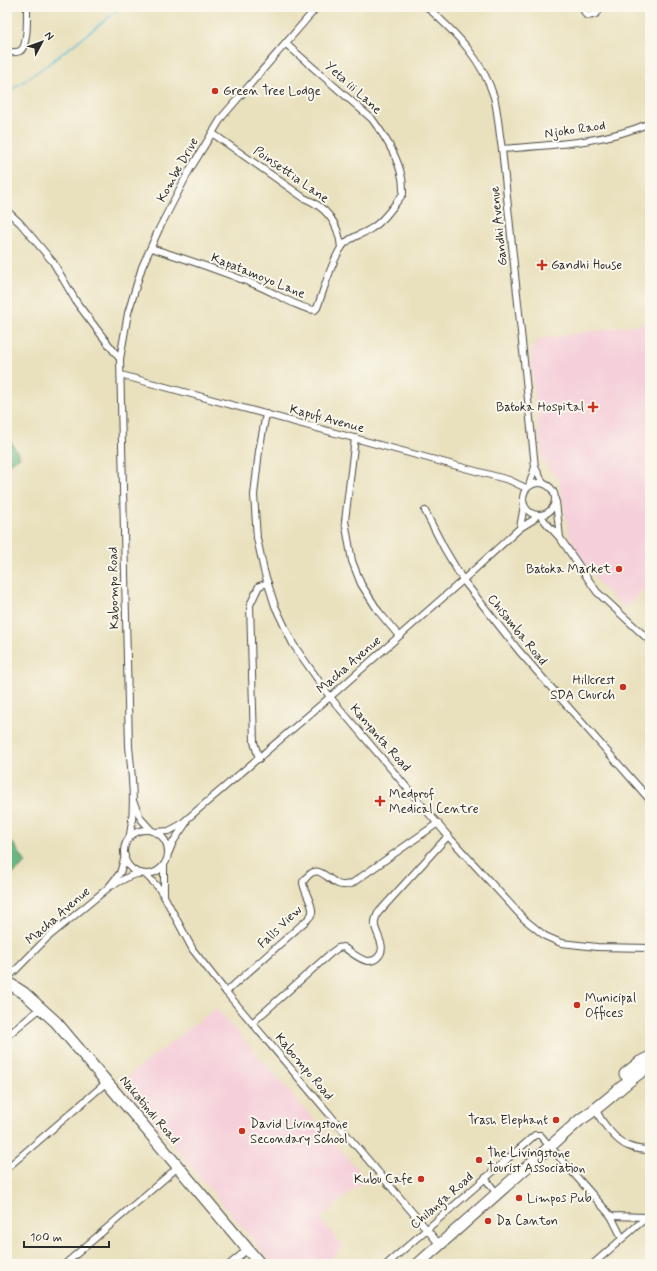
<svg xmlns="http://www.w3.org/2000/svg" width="657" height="1271" font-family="Mynerve,sans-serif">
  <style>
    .built { fill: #f5cfda }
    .forest { fill: #68b781; stroke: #4a7156 }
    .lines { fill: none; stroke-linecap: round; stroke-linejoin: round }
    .stream { stroke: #5bbfd9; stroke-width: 1.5 }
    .minor-casing { stroke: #484641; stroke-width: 8 }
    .trunk-casing { stroke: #484641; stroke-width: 13 }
    .minor { stroke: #fff; stroke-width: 6 }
    .trunk { stroke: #fff; stroke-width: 11 }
    .poi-dot { fill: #c8321e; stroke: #fbf7ec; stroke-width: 1.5 }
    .labels { text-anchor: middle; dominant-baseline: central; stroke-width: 4; stroke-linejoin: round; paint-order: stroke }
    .street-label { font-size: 13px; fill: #2b2b2b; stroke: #fbf7ec }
    .poi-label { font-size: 13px; fill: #2b2b2b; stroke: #fbf7ec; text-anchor: start }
  </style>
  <rect width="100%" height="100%" fill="#fbf7ec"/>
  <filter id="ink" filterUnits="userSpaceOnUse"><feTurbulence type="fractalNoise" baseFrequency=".025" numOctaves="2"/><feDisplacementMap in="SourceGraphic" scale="8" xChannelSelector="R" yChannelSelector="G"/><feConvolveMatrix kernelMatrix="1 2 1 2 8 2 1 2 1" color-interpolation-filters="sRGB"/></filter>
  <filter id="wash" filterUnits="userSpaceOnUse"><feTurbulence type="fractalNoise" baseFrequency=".012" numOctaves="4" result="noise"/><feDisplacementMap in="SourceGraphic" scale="16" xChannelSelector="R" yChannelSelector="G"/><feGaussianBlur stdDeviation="0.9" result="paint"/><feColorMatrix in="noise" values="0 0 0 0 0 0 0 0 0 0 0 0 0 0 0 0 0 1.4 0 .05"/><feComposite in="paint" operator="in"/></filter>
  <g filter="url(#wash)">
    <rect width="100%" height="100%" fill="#e9e1be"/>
    <g class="built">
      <polygon points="650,323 650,582 625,609 601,586 579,556 569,534 559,479 542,461 530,354 539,339"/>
      <polygon points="216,1008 366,1179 320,1218 343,1247 323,1264 273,1264 120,1082"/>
    </g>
    <g class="forest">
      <polygon points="7,435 20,457 7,465"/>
      <polygon points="7,836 15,846 26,863 7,879"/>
    </g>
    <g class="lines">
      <polyline class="stream" points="7,93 50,63 122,7"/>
    </g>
  </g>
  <g filter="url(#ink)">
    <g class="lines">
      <g class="minor-casing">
        <g id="minor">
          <path d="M427 7C456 33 482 59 494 97 498 112 499 133 502 149L535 467 543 483"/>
          <path d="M582 7 586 15C594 17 598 14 601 7"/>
          <path d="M7 52C11 52 16 53 20 51 28 47 27 17 27 8L26 7"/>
          <path d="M212 133 304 198C327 207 339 224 341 248"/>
          <path d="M502 149C551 145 604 143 650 123"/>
          <polyline points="7,211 20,223 53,262 77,303 99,332 120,359"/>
          <path d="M151 248C186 259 221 271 256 285 272 291 299 309 315 310L317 308C324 290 330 265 341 248 348 237 362 235 372 228 385 220 393 206 403 194 403 189 403 184 402 178 398 157 384 135 372 119L285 43"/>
          <polyline points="121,375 509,480 526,488"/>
          <polyline points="266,414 259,451 254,495 257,538 264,571 275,606 293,644 330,697 448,836 524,919 545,936 561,943 597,947 650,948"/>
          <polyline points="355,438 345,521 352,561 361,584 379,612 399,636"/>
          <circle cx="539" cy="499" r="16"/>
          <polyline points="529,486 535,467"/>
          <polyline points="556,502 560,538"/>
          <polyline points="425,511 444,548 463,580 519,651 650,800"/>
          <polyline points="540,515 548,525 560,538 597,592 650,641"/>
          <polyline points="520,528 524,505"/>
          <polyline points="259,759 254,742 250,605 259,586 268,583"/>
          <polyline points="134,803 141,819 152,831"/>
          <circle cx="146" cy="852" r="22"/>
          <polyline points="156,832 169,831 180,825 330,697 463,580 520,528 533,520 537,515"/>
          <path d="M129 839C136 808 132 778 129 746L120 359 128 313 142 267 159 229 189 171 222 117 317 7"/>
          <polyline points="169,852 173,842 186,823"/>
          <polyline points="145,874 158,887 164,896 193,950 226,992 440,1245"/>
          <polyline points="111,886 130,876 141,873"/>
          <polyline points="164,896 164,866"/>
          <polyline points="7,979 47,938 108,888 120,873 125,856"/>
          <path d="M226 992 308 919C310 917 311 916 312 913 314 905 303 891 303 882 317 861 324 877 338 884 342 886 346 885 351 884L438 823"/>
          <path d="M252 1023 331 953 338 948 343 947C350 951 361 961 368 961 371 961 375 960 377 958 388 948 377 937 375 926 374 921 376 917 378 913L448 836"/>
          <polyline points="7,1036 41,1008"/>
          <path d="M596 1109C600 1121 617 1142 628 1146 635 1149 643 1150 650 1150"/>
          <polyline points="7,1168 107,1082"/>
          <polyline points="485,1178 497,1194"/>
          <polyline points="611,1216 622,1238"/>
          <polyline points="65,1264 178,1167"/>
          <polyline points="230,1264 248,1249"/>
          <polyline points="387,1264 535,1135 540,1135 611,1216 647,1217"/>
          <polyline points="593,1264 647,1217 648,1218"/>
        </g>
      </g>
      <g class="trunk-casing">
        <g id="trunk">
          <polyline points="7,982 24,993 56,1022 260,1264"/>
          <polyline points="625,1074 640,1062 650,1057"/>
          <path d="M418 1264 581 1119C606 1104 625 1081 650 1066"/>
        </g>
      </g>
      <use href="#minor" class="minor"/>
      <use href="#trunk" class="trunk"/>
    </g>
  </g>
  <g class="poi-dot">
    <circle cx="215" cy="91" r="4"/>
    <path d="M540 259h4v4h4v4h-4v4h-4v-4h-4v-4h4z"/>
    <path d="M591 401h4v4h4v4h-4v4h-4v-4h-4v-4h4z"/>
    <circle cx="619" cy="569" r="4"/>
    <circle cx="623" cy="687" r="4"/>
    <path d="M378 795h4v4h4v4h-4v4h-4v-4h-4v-4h4z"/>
    <circle cx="577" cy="1005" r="4"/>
    <circle cx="556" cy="1120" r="4"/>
    <circle cx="242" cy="1131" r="4"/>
    <circle cx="479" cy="1160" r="4"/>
    <circle cx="421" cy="1179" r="4"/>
    <circle cx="519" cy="1198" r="4"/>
    <circle cx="488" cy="1221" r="4"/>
  </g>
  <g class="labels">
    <g class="street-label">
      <text transform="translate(353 88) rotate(42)">Yeta iii Lane</text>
      <text transform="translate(575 130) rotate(-8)">Njoko Raod</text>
      <text transform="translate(178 170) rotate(-61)">Kombe Drive</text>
      <text transform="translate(291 175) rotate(35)">Poinsettia Lane</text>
      <text transform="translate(499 226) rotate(-96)">Gandhi Avenue</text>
      <text transform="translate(258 276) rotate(22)">Kapatamoyo Lane</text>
      <text transform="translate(327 419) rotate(15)">Kapufi Avenue</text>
      <text transform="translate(114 588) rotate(-91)">Kabompo Road</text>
      <text transform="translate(517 630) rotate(51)">Chisamba Road</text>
      <text transform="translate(349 665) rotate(-41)">Macha Avenue</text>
      <text transform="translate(380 738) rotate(49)">Kanyanta Road</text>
      <text transform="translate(58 916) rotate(-41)">Macha Avenue</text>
      <text transform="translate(280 927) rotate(-44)">Falls View</text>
      <text transform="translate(304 1067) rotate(50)">Kabompo Road</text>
      <text transform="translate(149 1110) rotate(50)">Nakatindi Road</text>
      <text transform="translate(442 1201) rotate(-41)">Chilanga Road</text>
    </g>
    <g class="poi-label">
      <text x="223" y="91">Green Tree Lodge</text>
      <text x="551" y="265">Gandhi House</text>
      <text x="584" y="407" text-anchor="end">Batoka Hospital</text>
      <text x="611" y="569" text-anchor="end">Batoka Market</text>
      <text x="615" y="680" text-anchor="end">Hillcrest<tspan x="615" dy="15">SDA Church</tspan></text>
      <text x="389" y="794">Medprof<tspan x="389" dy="15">Medical Centre</tspan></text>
      <text x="585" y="998">Municipal<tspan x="585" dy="15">Offices</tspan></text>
      <text x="548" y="1120" text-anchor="end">Trash Elephant</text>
      <text x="250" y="1124">David Livingstone<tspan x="250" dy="15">Secondary School</tspan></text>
      <text x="487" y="1153">The Livingstone<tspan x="487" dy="15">Tourist Association</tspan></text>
      <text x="413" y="1179" text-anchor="end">Kubu Cafe</text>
      <text x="527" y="1198">Limpos Pub</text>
      <text x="496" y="1221">Da Canton</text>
    </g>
  </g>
  <rect width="657" height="1271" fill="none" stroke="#fbf7ec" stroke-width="24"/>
  <g transform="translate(42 42) rotate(49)" stroke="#fbf7ec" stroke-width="3" paint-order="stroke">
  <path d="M0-3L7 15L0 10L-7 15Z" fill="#2b2b2b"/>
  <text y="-6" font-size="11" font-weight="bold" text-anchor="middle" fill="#2b2b2b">N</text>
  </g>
  <path d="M24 1241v6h85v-6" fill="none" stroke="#2b2b2b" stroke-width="2"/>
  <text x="30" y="1241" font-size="12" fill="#2b2b2b" stroke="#fbf7ec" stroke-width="3" paint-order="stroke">100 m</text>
</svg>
